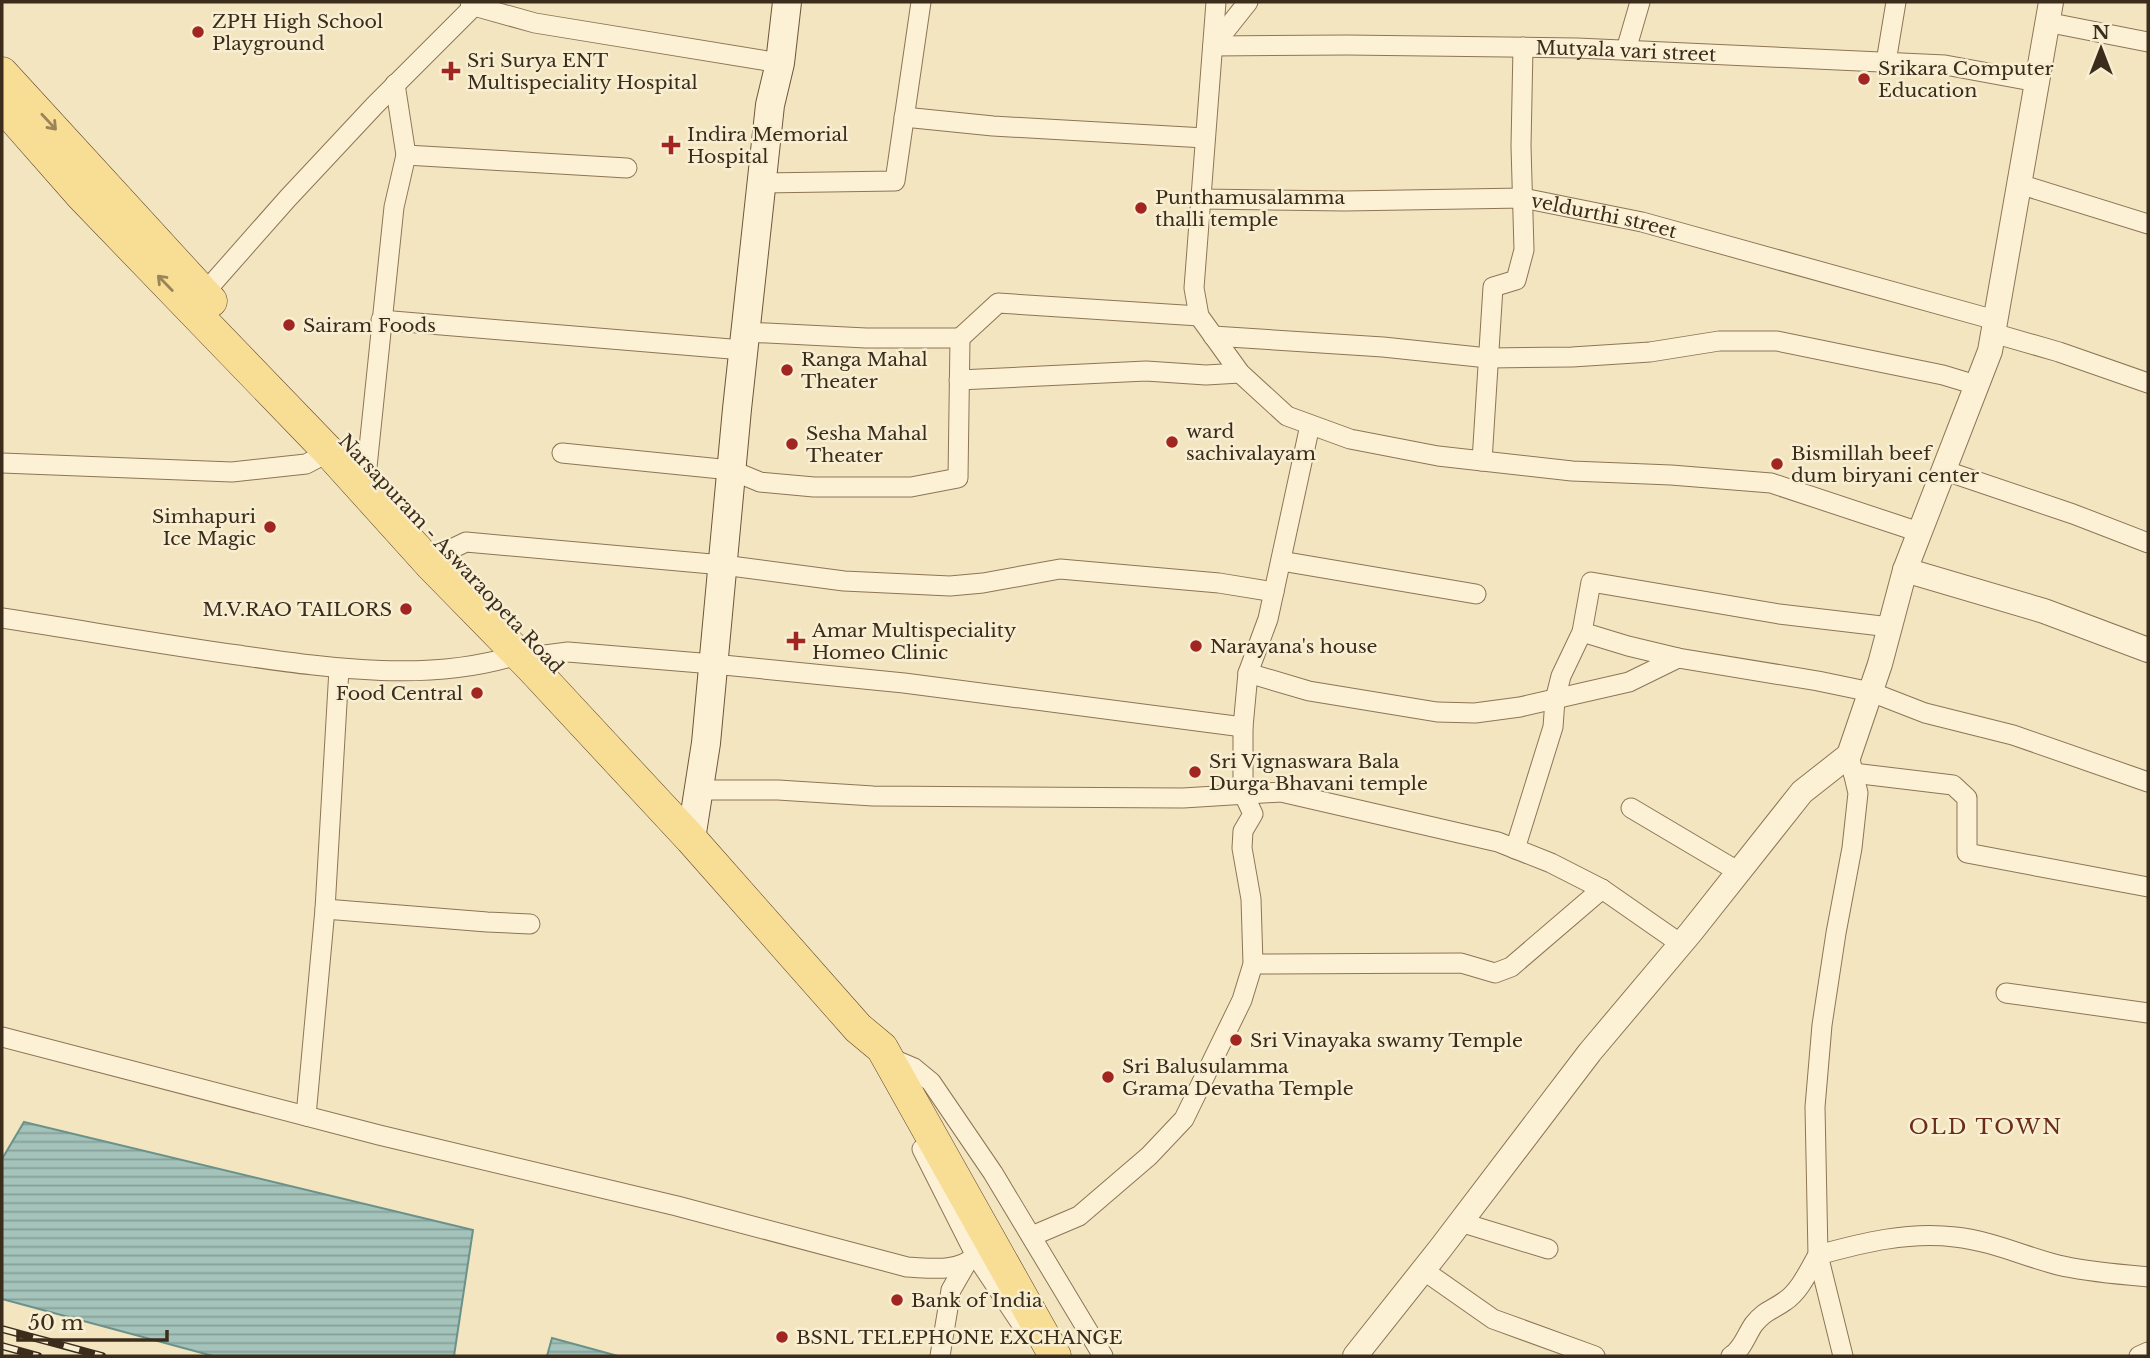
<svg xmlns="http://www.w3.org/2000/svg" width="2150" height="1358" font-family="'Libre Baskerville',serif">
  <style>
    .water { fill: url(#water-rules); stroke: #6a928a; stroke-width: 2 }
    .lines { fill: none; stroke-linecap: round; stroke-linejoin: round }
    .minor-casing { stroke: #8d7556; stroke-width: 21 }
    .tertiary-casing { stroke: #8d7556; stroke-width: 26 }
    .secondary-casing { stroke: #6e563a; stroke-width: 30 }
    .primary-casing { stroke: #5a432b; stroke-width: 33 }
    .minor { stroke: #fcf1d5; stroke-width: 19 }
    .tertiary { stroke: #fcf1d5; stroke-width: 24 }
    .secondary { stroke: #fcf1d5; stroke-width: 28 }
    .primary { stroke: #f8dd95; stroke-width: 32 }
    .rail-casing { stroke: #3b2c1c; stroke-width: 8 }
    .rail { stroke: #f8eed1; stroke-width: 5; stroke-dasharray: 16; stroke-linecap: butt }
    .oneway { stroke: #9a8458 }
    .poi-dot { fill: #a12521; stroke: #f8eed1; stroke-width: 2.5 }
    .labels { text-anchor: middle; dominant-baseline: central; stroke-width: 5; stroke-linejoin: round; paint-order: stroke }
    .poi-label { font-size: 19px; fill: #3b2c1c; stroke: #f8eed1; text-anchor: start }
    .street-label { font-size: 19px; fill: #3b2c1c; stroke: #f8eed1 }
    .neighbourhood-label { font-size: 21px; letter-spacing: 2px; fill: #6b2c18; stroke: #f8eed1 }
  </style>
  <defs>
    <pattern id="water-rules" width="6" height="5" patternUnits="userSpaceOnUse" patternTransform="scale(1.75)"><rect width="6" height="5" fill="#a4c3bb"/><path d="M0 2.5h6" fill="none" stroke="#879f97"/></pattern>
  </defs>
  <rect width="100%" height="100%" fill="#f2e5c0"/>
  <g class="water">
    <polygon points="24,1122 473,1230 454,1356 213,1356 2,1299 2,1159"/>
    <polygon points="552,1338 618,1356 547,1356"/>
  </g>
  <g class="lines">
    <g class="minor-casing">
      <g id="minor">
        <polyline points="470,2 474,6 535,23 780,63"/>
        <polyline points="1216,2 1194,288 1199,316 1240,373 1287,416 1350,439 1438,456 1572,471 1671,475 1771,483 1919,532"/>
        <polyline points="2046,22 2148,42"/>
        <path id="s1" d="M1213 46 1347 45 1577 48 1945 65 2037 82"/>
        <polyline points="1213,46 1248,2"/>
        <polyline points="1626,50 1640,2"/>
        <polyline points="1886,62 1896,2"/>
        <polyline points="904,117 993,126 1205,138"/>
        <polyline points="406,155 627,168"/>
        <polyline points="762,183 895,181 921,2"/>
        <polyline points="2019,184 2148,224"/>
        <path id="s2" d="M1200 199 1345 201 1523 198 1642 222 1995 320"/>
        <polyline points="197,301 288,198 375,105 474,6"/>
        <polyline points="381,320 743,350"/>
        <polyline points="1993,333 2059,352 2148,383"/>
        <polyline points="1213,336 1383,347 1488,358 1572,357 1650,352 1719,341 1777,341 1943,375 1976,385"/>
        <polyline points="960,338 998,303 1199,316"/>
        <polyline points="959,380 1146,371 1206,375 1240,373"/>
        <polyline points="562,453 731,470 760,482 814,487 911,487 958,478 960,338 866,338 745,332"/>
        <polyline points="1482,461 1493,287 1516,280 1524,250 1521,146 1523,47"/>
        <polyline points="2,463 232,472 306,464 329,452"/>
        <polyline points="367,467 394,207 406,155 395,84"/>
        <polyline points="1943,470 2073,514 2148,543"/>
        <polyline points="445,552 466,542 723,565 844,581 950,586 983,583 1060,569 1219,583 1274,592"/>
        <polyline points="1281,561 1476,594"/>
        <path d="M2 618C81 630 159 644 238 655 329 668 428 683 517 655"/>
        <polyline points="1582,632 1628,646 1678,658"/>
        <polyline points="545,655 568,652 713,664 904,683 1243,727"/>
        <polyline points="1248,673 1309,691 1437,712 1475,713 1520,707 1629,682 1678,658 1818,681 1871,692 1925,713 2013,735 2148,782"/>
        <polyline points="1853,773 1953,785 1967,798 1967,853 2148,887"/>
        <polyline points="700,790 778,790 873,796 1183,798 1281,792 1498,842 1551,863 1602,889 1681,944"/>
        <polyline points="1631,808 1739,872"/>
        <polyline points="1515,849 1553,727 1555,700 1561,676 1582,632 1591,582 1779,614 1890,627"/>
        <polyline points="325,909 487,922 530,924"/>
        <polyline points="1253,964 1461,963 1495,973 1511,967 1602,889"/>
        <polyline points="2006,993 2148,1013"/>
        <path d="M2 1037 379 1135 677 1206 907 1267C931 1268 956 1273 976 1256L922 1149"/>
        <polyline points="888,1059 888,1057 914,1068 931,1082 993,1173 1103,1356"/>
        <polyline points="306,1116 325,909 339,669"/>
        <polyline points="1460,1222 1548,1249"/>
        <polyline points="1032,1236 1079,1216 1149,1156 1184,1119 1242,1000 1253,964 1251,899 1242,848 1243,831 1253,814 1243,793 1243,727 1248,673 1268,619 1310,425"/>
        <polyline points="976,1256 1024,1328"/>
        <polyline points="1423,1270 1493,1319 1595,1356"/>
        <polyline points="940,1356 951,1290 966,1264"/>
        <path d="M1731 1356C1743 1349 1746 1335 1754 1324 1765 1310 1773 1310 1785 1301 1800 1291 1809 1270 1818 1255 1862 1243 1909 1231 1955 1237 1992 1241 2023 1256 2058 1265 2087 1272 2119 1274 2148 1277"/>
        <polyline points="1843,1356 1818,1255 1815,1107 1822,1025 1836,933 1852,848 1858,793 1849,755"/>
        <polyline points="2139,1356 2148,1352"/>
      </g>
    </g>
    <g class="tertiary-casing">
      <g id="tertiary">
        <polyline points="1905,570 2044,611 2148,650"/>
        <polyline points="1355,1356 1440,1249 1590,1052 1691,932 1802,792 1849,755 1880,664 1905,570 1990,351 2051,2"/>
      </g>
    </g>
    <g class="secondary-casing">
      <polyline id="secondary" points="691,839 706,743 737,409 770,105 780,63 787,2"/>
    </g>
    <g class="primary-casing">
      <g id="primary">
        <polyline points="2,73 211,301"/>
        <polyline points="2,105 82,196 329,452 431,565 532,668 691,839 858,1028 882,1048 1055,1356"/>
      </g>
    </g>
    <use href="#minor" class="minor"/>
    <use href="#tertiary" class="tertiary"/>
    <use href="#secondary" class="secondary"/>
    <use href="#primary" class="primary"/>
    <g class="rail-casing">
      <g id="rail">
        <polyline points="2,1329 102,1356"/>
        <polyline points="2,1346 38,1356"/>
      </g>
    </g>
    <use href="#rail" class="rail"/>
  </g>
  <defs><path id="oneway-shaft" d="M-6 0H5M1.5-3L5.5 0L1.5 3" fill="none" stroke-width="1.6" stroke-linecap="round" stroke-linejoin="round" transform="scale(1.75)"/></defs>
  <g class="oneway">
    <use href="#oneway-shaft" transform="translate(49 122) rotate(47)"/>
    <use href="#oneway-shaft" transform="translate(165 283) rotate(-134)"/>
  </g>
  <g class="poi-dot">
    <circle cx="198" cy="32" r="7"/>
    <path d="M447.5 60.5h7v7h7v7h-7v7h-7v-7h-7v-7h7z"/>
    <circle cx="1864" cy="79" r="7"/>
    <path d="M667.5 134.5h7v7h7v7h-7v7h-7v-7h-7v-7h7z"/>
    <circle cx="1141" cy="208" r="7"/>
    <circle cx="289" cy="325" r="7"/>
    <circle cx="787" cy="370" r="7"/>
    <circle cx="1172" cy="442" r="7"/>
    <circle cx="792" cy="444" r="7"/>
    <circle cx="1777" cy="464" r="7"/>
    <circle cx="270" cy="527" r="7"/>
    <circle cx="406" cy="609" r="7"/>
    <path d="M792.5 630.5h7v7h7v7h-7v7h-7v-7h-7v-7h7z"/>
    <circle cx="1196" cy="646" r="7"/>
    <circle cx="477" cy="693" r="7"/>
    <circle cx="1195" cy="772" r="7"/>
    <circle cx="1236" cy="1040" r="7"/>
    <circle cx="1108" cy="1077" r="7"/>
    <circle cx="897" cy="1300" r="7"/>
    <circle cx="782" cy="1337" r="7"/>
  </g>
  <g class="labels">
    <g class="poi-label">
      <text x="212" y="21">ZPH High School<tspan x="212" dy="22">Playground</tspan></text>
      <text x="467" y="60">Sri Surya ENT<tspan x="467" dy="22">Multispeciality Hospital</tspan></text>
      <text x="1878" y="68">Srikara Computer<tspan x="1878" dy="22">Education</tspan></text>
      <text x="687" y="134">Indira Memorial<tspan x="687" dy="22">Hospital</tspan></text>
      <text x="1155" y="197">Punthamusalamma<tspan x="1155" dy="22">thalli temple</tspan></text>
      <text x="303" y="325">Sairam Foods</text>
      <text x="801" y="359">Ranga Mahal<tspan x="801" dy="22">Theater</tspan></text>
      <text x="1186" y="431">ward<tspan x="1186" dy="22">sachivalayam</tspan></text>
      <text x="806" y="433">Sesha Mahal<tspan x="806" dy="22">Theater</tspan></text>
      <text x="1791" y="453">Bismillah beef<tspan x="1791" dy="22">dum biryani center</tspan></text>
      <text x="256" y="516" text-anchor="end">Simhapuri<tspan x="256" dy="22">Ice Magic</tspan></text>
      <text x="392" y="609" text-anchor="end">M.V.RAO TAILORS</text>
      <text x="812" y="630">Amar Multispeciality<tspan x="812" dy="22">Homeo Clinic</tspan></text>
      <text x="1210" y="646">Narayana's house</text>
      <text x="463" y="693" text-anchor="end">Food Central</text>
      <text x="1209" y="761">Sri Vignaswara Bala<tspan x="1209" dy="22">Durga Bhavani temple</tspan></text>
      <text x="1250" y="1040">Sri Vinayaka swamy Temple</text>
      <text x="1122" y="1066">Sri Balusulamma<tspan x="1122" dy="22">Grama Devatha Temple</tspan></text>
      <text x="911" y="1300">Bank of India</text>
      <text x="796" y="1337">BSNL TELEPHONE EXCHANGE</text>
    </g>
    <g class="street-label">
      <text stroke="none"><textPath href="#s1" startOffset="413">Mutyala vari street</textPath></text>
      <text stroke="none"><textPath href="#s2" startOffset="406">veldurthi street</textPath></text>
      <text transform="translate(451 554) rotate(47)">Narsapuram - Aswaraopeta Road</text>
    </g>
    <g class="neighbourhood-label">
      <text x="1986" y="1127">OLD TOWN</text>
    </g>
  </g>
  <rect width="2150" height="1358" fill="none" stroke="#3b2c1c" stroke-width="7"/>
  <g transform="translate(2101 49)" stroke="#f8eed1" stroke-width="5" paint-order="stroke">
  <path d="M0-5L12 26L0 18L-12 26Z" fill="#3b2c1c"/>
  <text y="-10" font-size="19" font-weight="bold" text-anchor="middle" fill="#3b2c1c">N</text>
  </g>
  <path d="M18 1330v10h149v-10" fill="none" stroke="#3b2c1c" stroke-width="3.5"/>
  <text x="28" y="1330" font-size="21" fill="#3b2c1c" stroke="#f8eed1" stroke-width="5" paint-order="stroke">50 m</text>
</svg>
